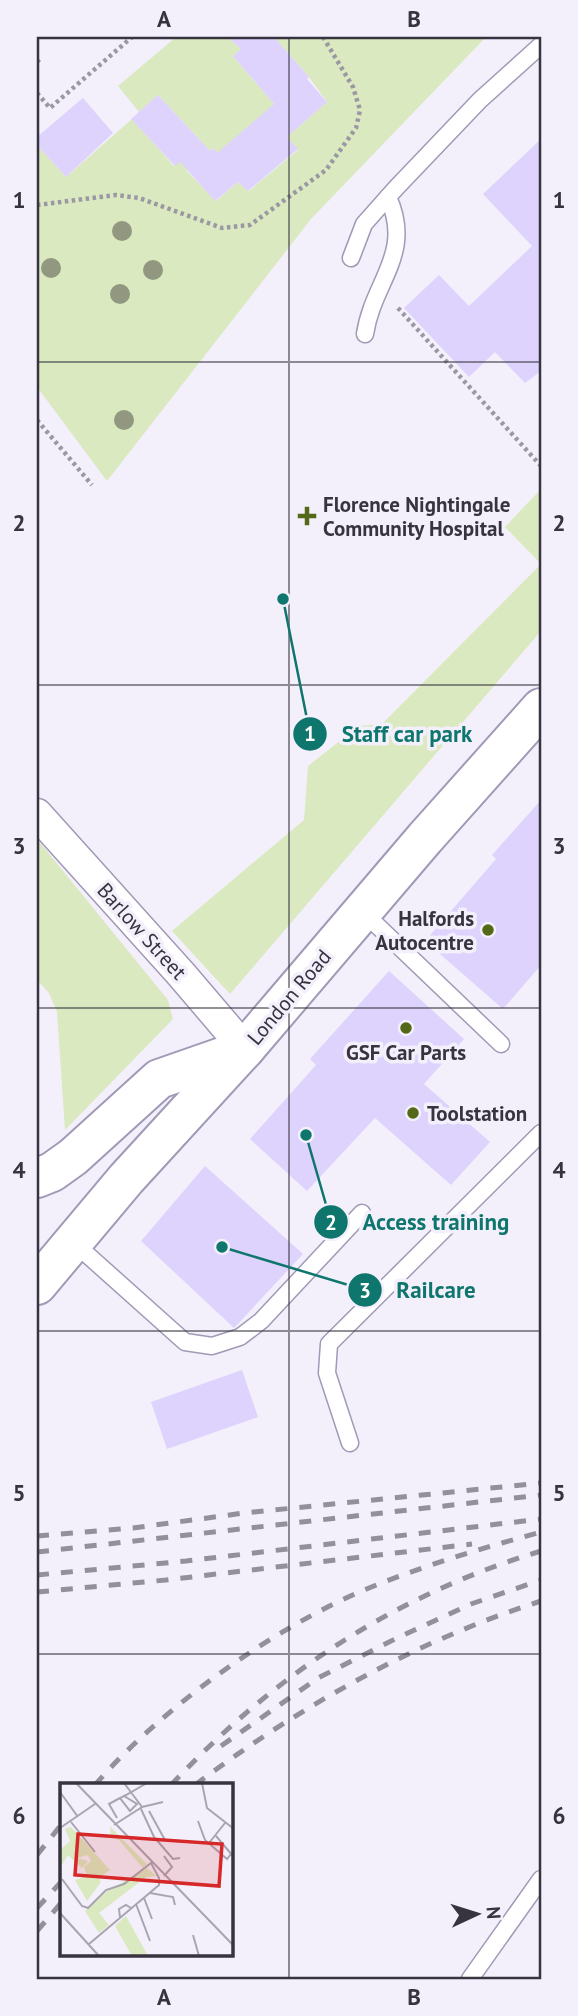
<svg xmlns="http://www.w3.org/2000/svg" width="578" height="2016" font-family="'PT Sans',sans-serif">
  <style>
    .green { fill: #dae9bf }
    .building { fill: #ded3fd }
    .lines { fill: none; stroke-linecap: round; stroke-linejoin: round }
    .service-casing { stroke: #a199b6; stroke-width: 19 }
    .minor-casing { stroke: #a199b6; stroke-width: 33 }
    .tertiary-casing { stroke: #a199b6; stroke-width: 42 }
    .primary-casing { stroke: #a199b6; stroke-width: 42 }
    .path { stroke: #9b98a4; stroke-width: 4.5; stroke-dasharray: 3.5 3.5; stroke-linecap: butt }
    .service { stroke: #fff; stroke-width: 16 }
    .minor { stroke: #fff; stroke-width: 30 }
    .tertiary { stroke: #fff; stroke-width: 38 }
    .primary { stroke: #fff; stroke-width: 38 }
    .rail { stroke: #93909c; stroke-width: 5; stroke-dasharray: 12 12; stroke-linecap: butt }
    .tree { fill: #91987f }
    .grid { fill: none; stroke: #373440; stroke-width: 2; stroke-opacity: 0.55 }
    .poi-dot { fill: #546917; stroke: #f3f0fc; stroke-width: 2.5 }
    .labels { text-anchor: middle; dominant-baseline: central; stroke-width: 7; stroke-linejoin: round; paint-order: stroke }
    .poi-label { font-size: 21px; font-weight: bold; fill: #373440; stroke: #f3f0fc; text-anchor: start }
    .street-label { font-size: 21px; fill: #373440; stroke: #f3f0fc }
    .inset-road { fill: none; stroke: #a8a5b1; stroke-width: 2 }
    .view { fill: #d62828; fill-opacity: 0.15; stroke: #d62828; stroke-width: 3.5 }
    .inset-edge { fill: none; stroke: #373440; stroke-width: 3.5 }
    .leader { fill: none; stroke: #0f766e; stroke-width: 2.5 }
    .callout-dot { fill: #0f766e; stroke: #f3f0fc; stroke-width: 2.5 }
    .mark-label { font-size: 21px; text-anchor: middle; font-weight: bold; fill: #fff }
    .callout-label { font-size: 23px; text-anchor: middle; font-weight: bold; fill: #0f766e; stroke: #f3f0fc; stroke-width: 7; stroke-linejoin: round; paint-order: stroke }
    .neatline { fill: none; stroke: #373440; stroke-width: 2.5 }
    .grid-label { font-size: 23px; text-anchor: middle; font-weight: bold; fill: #373440 }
  </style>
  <rect width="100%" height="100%" fill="#f3f0fc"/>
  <g class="green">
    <polygon points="176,37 228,37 241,49 233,56 274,104 221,158 213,148 210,151 158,95 139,112 118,86"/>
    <polygon points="274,37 486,37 311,219 107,481 37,387 37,145 66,177 132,119 174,166 184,158 187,171 216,201 238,182 249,191 298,150 283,132 296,129 327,102 309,77"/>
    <polygon points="541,489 541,564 505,527"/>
    <polygon points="541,564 541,631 230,994 172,931 304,820 308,766 346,736 345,727 382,724"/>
    <polygon points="37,839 168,1000 173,1019 65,1130 57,1012 49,993 37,980"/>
  </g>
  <g class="building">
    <polygon points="228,37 274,37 309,77 307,79 327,102 287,137 298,149 248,191 238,182 215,201 180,162 175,166 131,119 158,95 210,151 213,148 217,153 274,104 233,56 241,49"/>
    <polygon points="83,98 113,133 66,177 37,145 37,137"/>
    <polygon points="541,139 541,371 525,383 495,352 469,377 404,308 439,275 469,306 532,246 483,194"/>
    <polygon points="541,800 541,965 503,1009 425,941 496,859 492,855"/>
    <polygon points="389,971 464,1039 424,1084 490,1142 451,1185 375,1118 307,1191 250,1139 316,1065 310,1059"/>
    <polygon points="205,1166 303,1254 234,1328 141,1241"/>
    <polygon points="242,1370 258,1417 167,1449 151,1402"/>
  </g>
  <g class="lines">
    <g class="service-casing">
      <g id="service">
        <polyline points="351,258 364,224 396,188 480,100 541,45"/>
        <path d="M365 334C373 281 414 254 388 197"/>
        <polyline points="362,911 501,1044"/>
        <polyline points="72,1241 185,1342 212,1346 240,1337 261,1321 362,1213"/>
        <polyline points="350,1443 327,1373 329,1344 541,1133"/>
        <polyline points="470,1979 541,1879"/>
      </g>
    </g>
    <g class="minor-casing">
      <polyline id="minor" points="37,814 181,974 245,1049"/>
    </g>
    <g class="tertiary-casing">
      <polyline id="tertiary" points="37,1178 52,1172 73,1157 159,1079 245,1049"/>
    </g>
    <g class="primary-casing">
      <polyline id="primary" points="37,1285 126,1179 245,1049 425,838 541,708"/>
    </g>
    <g class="path">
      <polyline points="37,62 40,59"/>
      <polyline points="37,93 50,108 132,37"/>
      <polyline points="37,205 116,195 139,198 222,228 250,225 326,170 356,128 360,110 353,87 323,37"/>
      <polyline points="398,308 541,466"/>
      <polyline points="37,420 92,485"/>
    </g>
    <use href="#service" class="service"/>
    <use href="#minor" class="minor"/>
    <use href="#tertiary" class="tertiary"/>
    <use href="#primary" class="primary"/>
    <g class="rail">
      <polyline points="37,1536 133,1528 244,1513 541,1483"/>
      <polyline points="37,1552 541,1495"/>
      <polyline points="37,1575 186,1561 541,1519"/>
      <polyline points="37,1592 166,1580 472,1544"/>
      <polyline points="221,1746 318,1678 397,1638 471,1604 541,1580"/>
      <path d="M95 1785C161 1708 276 1626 369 1588 425 1565 483 1548 541 1532"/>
      <path d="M171 1785C275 1674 395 1595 541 1551"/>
      <path d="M195 1785C300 1706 416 1641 541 1601"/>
      <polyline points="37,1855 61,1825"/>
      <polyline points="37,1908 61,1882"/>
      <polyline points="37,1931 61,1903"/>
    </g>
  </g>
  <g class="tree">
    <circle cx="122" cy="231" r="10"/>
    <circle cx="51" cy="268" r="10"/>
    <circle cx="153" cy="270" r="10"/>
    <circle cx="120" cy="294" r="10"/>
    <circle cx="124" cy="420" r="10"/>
  </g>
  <path class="grid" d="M289 37V1979M37 362H541M37 685H541M37 1008H541M37 1331H541M37 1654H541"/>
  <g class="poi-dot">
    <path d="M303.5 505.5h7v7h7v7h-7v7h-7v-7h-7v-7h7z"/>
    <circle cx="488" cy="930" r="7"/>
    <circle cx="406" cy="1028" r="7"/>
    <circle cx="413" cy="1113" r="7"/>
  </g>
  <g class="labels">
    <g class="poi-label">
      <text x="323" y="504">Florence Nightingale<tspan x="323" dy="24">Community Hospital</tspan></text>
      <text x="474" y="918" text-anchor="end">Halfords<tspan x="474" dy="24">Autocentre</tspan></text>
      <text x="406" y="1052" text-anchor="middle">GSF Car Parts</text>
      <text x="427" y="1113">Toolstation</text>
    </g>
    <g class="street-label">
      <text transform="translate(142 931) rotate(48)">Barlow Street</text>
      <text transform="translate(289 997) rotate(-50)">London Road</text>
    </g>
  </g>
  <g transform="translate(60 1783)">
    <rect width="173" height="173" fill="#f3f0fc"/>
    <path d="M50 43 60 54 87 81 83 85 59 57 51 55ZM11 44 50 87 39 95 41 99 27 118 15 97 27 93 24 84 31 78 28 72 17 75 28 78 22 85 8 72 0 85V67L10 58 5 46ZM87 85 96 93 86 94 39 130 49 142 39 150 25 128 44 110ZM66 133 88 173H72L55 143Z" fill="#dae9bf"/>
    <path class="inset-road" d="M16 0 174 163M142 0 147 25 174 46M0 9 18 34M64 13 77 21 70 28 60 15 66 12 87 0M82 24 103 19M81 26 94 54 113 76 120 75M89 28 105 57M57 35 49 21 60 15M138 38 145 57 167 76 171 71M11 39 35 69M54 42 82 24 64 0M0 45 35 21M156 53 173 73M149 60 165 40M104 73 112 84 104 93M2 96 22 123 28 125 46 107 64 101 91 80 99 95V102L29 161M90 110 113 114 115 122M84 115 92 136M76 121 90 158M0 130 39 173M60 134 59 126 66 122 71 125M133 152 139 173"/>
    <path class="view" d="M18 51 162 61 159 103 15 92Z"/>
    <rect width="173" height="173" class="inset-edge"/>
  </g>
  <path class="leader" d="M283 599L310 734M306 1135L331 1222M222 1247L365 1290"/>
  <g class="callout-dot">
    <circle cx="283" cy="599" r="7"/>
    <circle cx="306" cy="1135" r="7"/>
    <circle cx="222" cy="1247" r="7"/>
    <circle cx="310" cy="734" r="18"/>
    <circle cx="331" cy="1222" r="18"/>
    <circle cx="365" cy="1290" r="18"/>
  </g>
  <g class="mark-label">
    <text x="310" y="741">1</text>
    <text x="331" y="1230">2</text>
    <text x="365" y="1298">3</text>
  </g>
  <g class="callout-label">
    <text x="407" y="742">Staff car park</text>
    <text x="436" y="1230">Access training</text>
    <text x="436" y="1298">Railcare</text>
  </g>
  <rect width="578" height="2016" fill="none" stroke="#f3f0fc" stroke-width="77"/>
  <g transform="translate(477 1914) rotate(86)" stroke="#f3f0fc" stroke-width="5" paint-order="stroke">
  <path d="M0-5L12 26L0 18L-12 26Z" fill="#373440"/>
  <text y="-10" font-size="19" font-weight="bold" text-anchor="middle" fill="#373440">N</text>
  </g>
  <rect x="38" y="38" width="502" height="1940" class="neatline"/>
  <g class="grid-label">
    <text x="164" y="27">A</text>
    <text x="414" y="27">B</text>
    <text x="19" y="208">1</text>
    <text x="559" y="208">1</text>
    <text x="19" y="531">2</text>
    <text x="559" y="531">2</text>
    <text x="19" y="854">3</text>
    <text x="559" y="854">3</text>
    <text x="19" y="1178">4</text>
    <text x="559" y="1178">4</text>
    <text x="19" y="1501">5</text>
    <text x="559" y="1501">5</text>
    <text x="19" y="1824">6</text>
    <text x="559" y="1824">6</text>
    <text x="164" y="2005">A</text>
    <text x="414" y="2005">B</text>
  </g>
</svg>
